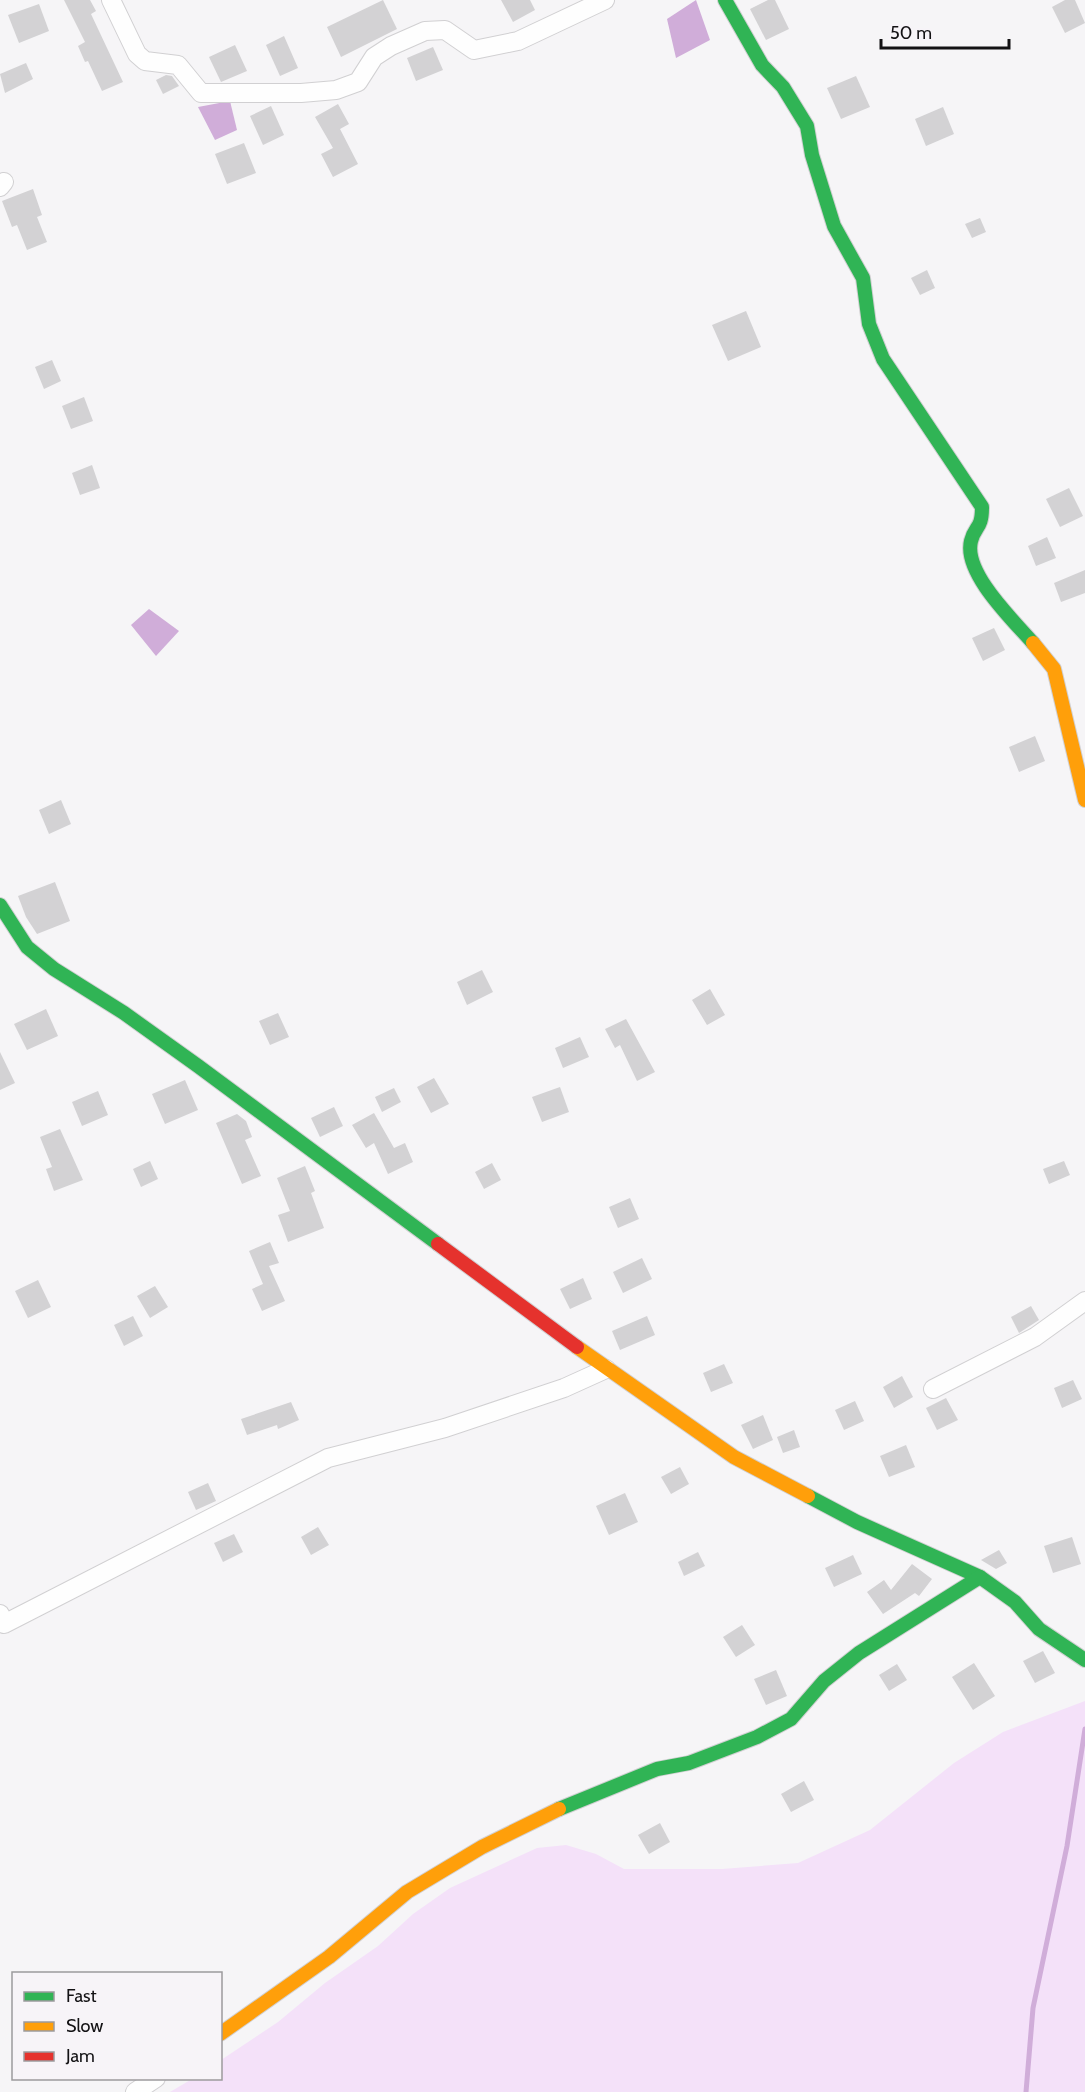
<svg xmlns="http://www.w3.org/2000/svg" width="1085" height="2092" font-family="Cabin,sans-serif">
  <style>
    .green { fill: #f4e1f9 }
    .water { fill: #d0add9 }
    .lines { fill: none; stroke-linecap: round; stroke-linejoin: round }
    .stream { stroke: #d0add9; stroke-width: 5 }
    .building { fill: #d3d2d4 }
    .street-casing { stroke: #d1d0d2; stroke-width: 20 }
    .fast-casing { stroke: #d1d0d2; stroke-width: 16 }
    .slow-casing { stroke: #d1d0d2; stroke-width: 16 }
    .jam-casing { stroke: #d1d0d2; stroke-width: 16 }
    .street { stroke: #fefefe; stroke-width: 18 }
    .fast { stroke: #30b455; stroke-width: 14 }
    .slow { stroke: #ff9f0a; stroke-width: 14 }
    .jam { stroke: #e5322d; stroke-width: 14 }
  </style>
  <rect width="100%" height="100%" fill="#f6f5f7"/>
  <polygon class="green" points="1085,1701 1085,2092 170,2092 192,2079 220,2078 221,2060 278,2022 325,1983 378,1946 413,1914 450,1888 537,1848 566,1845 596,1854 624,1869 722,1869 798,1863 870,1830 954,1763 1003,1732"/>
  <g class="water">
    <polygon points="696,0 710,40 676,58 667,19"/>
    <polygon points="230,101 237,130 215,140 198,107"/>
    <polygon points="149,609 179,631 156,656 131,625"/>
  </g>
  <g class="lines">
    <polyline class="stream" points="1026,2092 1033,2008 1067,1846 1085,1729"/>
  </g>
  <g class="building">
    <polygon points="64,0 90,0 96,11 91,14 123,82 102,91 88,61 85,62 78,46 85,42"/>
    <polygon points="383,0 397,29 341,57 327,27"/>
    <polygon points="501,0 530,0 535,10 513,22"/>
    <polygon points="768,0 775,0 789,29 766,40 750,9"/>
    <polygon points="1065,0 1075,0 1085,23 1065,33 1052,7"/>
    <polygon points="39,4 49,31 19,43 8,15"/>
    <polygon points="284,36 298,68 280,76 266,45"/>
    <polygon points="235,45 247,71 221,82 209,57"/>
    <polygon points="433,47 443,70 416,81 407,58"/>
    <polygon points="26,63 33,79 5,93 0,74"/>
    <polygon points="166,75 172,76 179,86 163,94 156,80"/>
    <polygon points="856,76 870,107 841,119 827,88"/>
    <polygon points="338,104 349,124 340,129 358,164 333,177 321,154 333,148 315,117"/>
    <polygon points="271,106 284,135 263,145 250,116"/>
    <polygon points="943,107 954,134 926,146 915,119"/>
    <polygon points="244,143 256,173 227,184 215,154"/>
    <polygon points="33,189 42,215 37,217 47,242 27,250 17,225 12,227 2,201"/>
    <polygon points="980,218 986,232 972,238 965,224"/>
    <polygon points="927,270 935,288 920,295 911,278"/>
    <polygon points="746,311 761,347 728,361 712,325"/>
    <polygon points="52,360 61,381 44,389 35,367"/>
    <polygon points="84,397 93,421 71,429 62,406"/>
    <polygon points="92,465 100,488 80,495 72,473"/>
    <polygon points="1069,488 1083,516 1060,527 1046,499"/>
    <polygon points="1047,537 1056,558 1036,566 1028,546"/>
    <polygon points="1085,570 1085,593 1061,602 1054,583"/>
    <polygon points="994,628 1005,650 983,661 972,638"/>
    <polygon points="1035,736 1045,761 1019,772 1009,747"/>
    <polygon points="61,800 71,824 49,834 39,810"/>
    <polygon points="55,882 70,921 37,934 26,917 18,896"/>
    <polygon points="482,970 493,992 467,1005 457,982"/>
    <polygon points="710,989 725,1015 707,1025 692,1000"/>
    <polygon points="46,1009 58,1036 27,1050 14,1024"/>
    <polygon points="278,1013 289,1037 270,1045 259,1021"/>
    <polygon points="626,1019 655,1072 637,1081 620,1045 615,1048 605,1029"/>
    <polygon points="580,1037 589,1057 563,1068 555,1048"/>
    <polygon points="0,1052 15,1083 0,1090"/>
    <polygon points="434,1078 449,1104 431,1113 417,1087"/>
    <polygon points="185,1080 198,1110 165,1124 152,1094"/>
    <polygon points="560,1087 569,1112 542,1122 532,1097"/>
    <polygon points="394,1088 401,1102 382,1112 375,1097"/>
    <polygon points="98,1091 108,1115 82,1126 72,1102"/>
    <polygon points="334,1107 343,1126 320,1137 311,1118"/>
    <polygon points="374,1113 394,1148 405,1143 413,1162 388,1174 374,1143 366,1148 352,1125"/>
    <polygon points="237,1114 246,1121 252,1137 245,1140 261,1176 242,1184 216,1123"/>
    <polygon points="60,1129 83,1180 54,1191 46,1169 52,1167 40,1137"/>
    <polygon points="150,1161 158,1179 141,1187 133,1169"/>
    <polygon points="1064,1161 1070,1175 1049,1184 1043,1169"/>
    <polygon points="492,1163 501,1180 484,1189 475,1172"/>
    <polygon points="305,1166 315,1191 311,1193 324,1228 288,1242 278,1215 290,1211 277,1178"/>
    <polygon points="630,1198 639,1219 618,1228 609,1207"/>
    <polygon points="270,1242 279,1263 269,1266 285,1301 262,1311 252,1289 263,1284 249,1251"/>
    <polygon points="642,1258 652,1279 623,1293 613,1272"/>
    <polygon points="583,1278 592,1299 570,1309 560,1289"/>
    <polygon points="38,1280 51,1307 28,1318 15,1291"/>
    <polygon points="155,1286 168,1307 150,1318 137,1296"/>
    <polygon points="1031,1306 1039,1320 1019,1333 1011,1317"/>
    <polygon points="133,1316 143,1336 124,1346 114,1325"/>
    <polygon points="647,1316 655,1335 620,1350 612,1331"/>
    <polygon points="724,1364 733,1383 711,1392 703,1373"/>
    <polygon points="902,1376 913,1397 894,1408 883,1387"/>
    <polygon points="1073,1380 1082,1399 1062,1408 1054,1388"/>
    <polygon points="946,1398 958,1420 937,1430 926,1408"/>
    <polygon points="855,1401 864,1421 844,1430 835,1410"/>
    <polygon points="291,1402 299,1420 278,1429 277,1425 247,1435 241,1419"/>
    <polygon points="763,1415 773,1440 753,1449 741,1425"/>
    <polygon points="794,1430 800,1447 783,1453 777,1437"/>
    <polygon points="906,1445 915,1467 889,1477 880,1456"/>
    <polygon points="680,1467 689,1484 671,1494 661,1477"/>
    <polygon points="208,1483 216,1501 196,1510 188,1492"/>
    <polygon points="625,1493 638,1522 609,1535 596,1506"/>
    <polygon points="318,1527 329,1545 311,1555 301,1537"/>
    <polygon points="234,1534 243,1552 223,1562 214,1543"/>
    <polygon points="1072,1537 1081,1564 1053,1573 1044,1546"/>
    <polygon points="999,1550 1007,1563 996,1569 981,1560"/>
    <polygon points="698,1552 705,1566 684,1576 678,1562"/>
    <polygon points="853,1555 862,1574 834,1587 825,1568"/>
    <polygon points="912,1564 932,1579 919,1596 915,1593 883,1614 867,1592 884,1580 891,1590"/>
    <polygon points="742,1625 755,1645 736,1657 723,1637"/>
    <polygon points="1043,1651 1055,1673 1035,1683 1023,1661"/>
    <polygon points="974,1663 995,1696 973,1710 952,1677"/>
    <polygon points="897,1664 907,1680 889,1691 879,1675"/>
    <polygon points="776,1670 787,1696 766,1705 754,1679"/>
    <polygon points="804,1781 814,1800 791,1812 781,1794"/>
    <polygon points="660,1823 670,1842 649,1854 638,1835"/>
  </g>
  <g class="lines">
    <g class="street-casing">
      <g id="street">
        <polyline points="111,0 137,54 145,61 178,65 201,93 301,93 336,90 358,82 374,57 391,46 425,31 445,30 474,50 518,41 605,0"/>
        <polyline points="0,187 4,182"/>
        <polyline points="933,1389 1035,1337 1085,1301"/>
        <polyline points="0,1614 4,1624 328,1458 445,1428 564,1388 606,1369"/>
        <polyline points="135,2092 156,2078"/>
      </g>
    </g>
    <g class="fast-casing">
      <g id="fast">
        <path d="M725 0 762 65 783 87 807 126 812 155 834 226 863 278 869 324 883 359 982 507C982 530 975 525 971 541 963 573 1014 621 1033 643"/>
        <polyline points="0,905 27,947 54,969 124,1013 198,1066 438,1244"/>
        <polyline points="808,1496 857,1522 980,1577 1015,1602 1039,1629 1085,1660"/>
        <polyline points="559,1809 657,1769 689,1763 757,1737 791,1719 824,1681 859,1653 980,1577"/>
      </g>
    </g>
    <g class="slow-casing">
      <g id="slow">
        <polyline points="1033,643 1054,669 1085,800"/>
        <polyline points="577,1347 734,1457 808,1496"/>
        <polyline points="220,2034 329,1957 407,1892 482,1847 559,1809"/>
      </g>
    </g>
    <g class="jam-casing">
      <polyline id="jam" points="438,1244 577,1347"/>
    </g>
    <use href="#street" class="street"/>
    <use href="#fast" class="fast"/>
    <use href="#slow" class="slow"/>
    <use href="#jam" class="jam"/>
  </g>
  <rect x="12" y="1972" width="210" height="108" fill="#f7f4f8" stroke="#9c9a9d" stroke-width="1.5"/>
  <rect x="24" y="1992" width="30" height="9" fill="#30b455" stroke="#9c9a9d" stroke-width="1.5"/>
  <text x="66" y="2002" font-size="18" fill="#131214">Fast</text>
  <rect x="24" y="2022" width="30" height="9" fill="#ff9f0a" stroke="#9c9a9d" stroke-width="1.5"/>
  <text x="66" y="2032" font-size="18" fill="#131214">Slow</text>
  <rect x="24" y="2052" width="30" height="9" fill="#e5322d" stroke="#9c9a9d" stroke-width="1.5"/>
  <text x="66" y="2062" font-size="18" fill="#131214">Jam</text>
  <path d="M881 39v9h128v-9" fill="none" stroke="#131214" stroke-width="3"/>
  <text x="890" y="39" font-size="18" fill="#131214" stroke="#f7f4f8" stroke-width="4.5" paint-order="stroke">50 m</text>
</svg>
